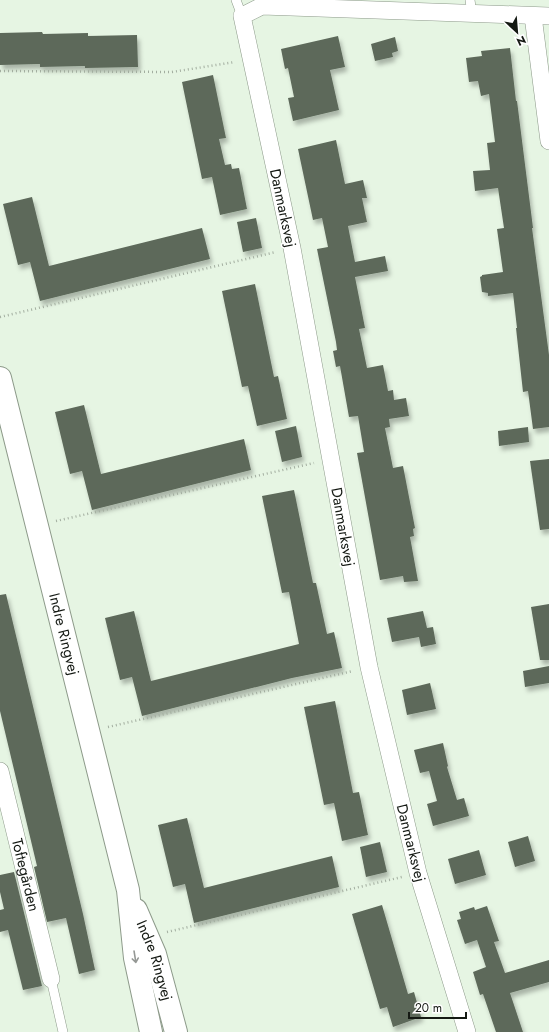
<svg xmlns="http://www.w3.org/2000/svg" width="549" height="1032" font-family="Jost,sans-serif">
  <style>
    .building { fill: #5d695a; filter: url(#shadow) }
    .lines { fill: none; stroke-linecap: round; stroke-linejoin: round }
    .lane-casing { stroke: #8d9a8a; stroke-width: 10 }
    .street-casing { stroke: #8d9a8a; stroke-width: 18 }
    .secondary-casing { stroke: #8d9a8a; stroke-width: 24 }
    .path { stroke: #a3aea0; stroke-width: 2.5; stroke-dasharray: 1 3; stroke-linecap: butt }
    .lane { stroke: #fff; stroke-width: 9 }
    .street { stroke: #fff; stroke-width: 17 }
    .secondary { stroke: #fff; stroke-width: 22 }
    .oneway { stroke: #959895 }
    .labels { text-anchor: middle; dominant-baseline: central; stroke-width: 3; stroke-linejoin: round; paint-order: stroke }
    .street-label { font-size: 15px; fill: #141913; stroke: #fff }
  </style>
  <defs>
    <filter id="shadow"><feDropShadow dx="2.5" dy="4.5" stdDeviation="2" flood-color="#0004"/></filter>
  </defs>
  <rect width="100%" height="100%" fill="#e6f5e3"/>
  <g class="building">
    <polygon points="42,32 43,34 88,33 88,36 137,35 138,67 85,68 85,66 40,67 40,64 0,65 0,33"/>
    <polygon points="338,36 345,67 330,70 339,110 293,121 288,98 294,97 288,68 285,69 281,49"/>
    <polygon points="395,37 398,51 392,53 393,57 375,61 371,44"/>
    <polygon points="510,48 516,101 517,101 533,228 532,228 549,355 549,427 533,429 528,391 523,392 516,328 517,328 513,293 488,296 488,293 482,292 480,277 482,276 482,275 503,272 497,229 504,228 498,188 475,191 473,171 490,170 487,143 495,142 489,94 481,96 478,81 469,82 466,58 482,56 481,51"/>
    <polygon points="213,75 226,138 219,139 225,165 231,164 232,169 239,168 247,209 220,215 212,177 202,179 182,82"/>
    <polygon points="336,140 345,184 363,180 367,198 362,198 367,222 348,226 355,262 385,256 388,271 355,277 365,328 359,329 367,368 383,365 388,391 393,390 394,400 406,398 409,416 389,419 390,427 385,428 393,468 403,466 415,528 413,529 414,536 410,537 418,581 404,582 403,576 380,580 357,453 364,452 358,416 349,417 340,366 336,367 333,351 337,350 336,342 317,249 328,247 322,218 313,220 298,149"/>
    <polygon points="32,197 49,266 202,228 210,259 40,301 30,262 18,265 3,204"/>
    <polygon points="256,218 262,248 243,252 237,222"/>
    <polygon points="255,284 274,377 278,376 287,419 257,426 248,386 242,387 222,291"/>
    <polygon points="84,405 101,474 244,439 251,470 92,510 82,471 70,474 55,412"/>
    <polygon points="296,426 302,457 282,462 275,431"/>
    <polygon points="528,427 529,442 499,446 498,431"/>
    <polygon points="549,459 549,529 540,530 530,461"/>
    <polygon points="294,490 313,583 316,583 327,634 334,632 342,668 292,678 142,716 132,677 120,680 105,618 134,611 151,681 299,644 289,592 282,593 262,496"/>
    <polygon points="6,594 83,914 95,970 79,974 66,918 47,922 34,867 37,866 0,711 0,595"/>
    <polygon points="549,604 549,660 540,660 531,607"/>
    <polygon points="423,611 427,628 433,627 436,644 421,647 419,637 392,642 387,618"/>
    <polygon points="549,666 549,683 525,687 523,671"/>
    <polygon points="430,683 436,709 407,715 402,690"/>
    <polygon points="335,701 353,793 359,792 368,835 342,841 334,803 324,805 304,707"/>
    <polygon points="443,743 448,766 447,767 457,800 464,798 469,816 433,826 427,804 437,801 429,771 420,773 414,750"/>
    <polygon points="187,818 204,888 332,856 339,887 194,923 185,884 173,887 158,825"/>
    <polygon points="528,836 535,861 515,867 508,842"/>
    <polygon points="380,842 387,872 366,877 360,847"/>
    <polygon points="479,850 486,875 455,884 448,859"/>
    <polygon points="14,872 42,986 23,990 8,930 0,932 0,910 4,909 0,892 0,875"/>
    <polygon points="382,905 408,994 414,992 421,1017 393,1027 387,1007 380,1009 352,914"/>
    <polygon points="487,906 499,941 494,942 505,973 549,960 549,982 510,993 523,1032 496,1032 483,994 480,995 473,972 486,967 477,940 465,944 457,920 461,919 459,912 474,907 475,910"/>
  </g>
  <g class="lines">
    <g class="lane-casing">
      <g id="lane">
        <polyline points="236,0 242,16"/>
        <polyline points="470,0 472,14"/>
        <polyline points="51,979 63,1032"/>
      </g>
    </g>
    <g class="street-casing">
      <g id="street">
        <polyline points="533,16 549,141"/>
        <path id="s1" d="M0 771 51 979"/>
        <polyline points="467,1032 418,873 369,667 292,248 242,16 262,6 549,16"/>
      </g>
    </g>
    <g class="secondary-casing">
      <g id="secondary">
        <path id="s2" d="M0 378 128 890 135 958 151 1032"/>
        <path id="s3" d="M136 910 155 954 176 1032"/>
      </g>
    </g>
    <g class="path">
      <polyline points="0,71 172,72 235,62"/>
      <polyline points="0,317 276,252"/>
      <polyline points="56,521 314,463"/>
      <polyline points="108,727 353,671"/>
      <polyline points="167,932 402,877"/>
    </g>
    <use href="#lane" class="lane"/>
    <use href="#street" class="street"/>
    <use href="#secondary" class="secondary"/>
  </g>
  <defs><path id="oneway-shaft" d="M-6 0H5M1.5-3L5.5 0L1.5 3" fill="none" stroke-width="1.6" stroke-linecap="round" stroke-linejoin="round"/></defs>
  <use class="oneway" href="#oneway-shaft" transform="translate(135 957) rotate(81)"/>
  <g class="labels">
    <g class="street-label">
      <text transform="translate(283 208) rotate(78)">Danmarksvej</text>
      <text transform="translate(343 527) rotate(80)">Danmarksvej</text>
      <text stroke="none"><textPath href="#s2" startOffset="264">Indre Ringvej</textPath></text>
      <text transform="translate(411 843) rotate(76)">Danmarksvej</text>
      <text stroke="none"><textPath href="#s1" startOffset="107">Toftegården</textPath></text>
      <text stroke="none"><textPath href="#s3" startOffset="54">Indre Ringvej</textPath></text>
    </g>
  </g>
  <g transform="translate(517 32) rotate(154)" stroke="#ffffff" stroke-width="3" paint-order="stroke">
  <path d="M0-3L7 15L0 10L-7 15Z" fill="#141913"/>
  <text y="-6" font-size="11" font-weight="bold" text-anchor="middle" fill="#141913">N</text>
  </g>
  <path d="M409 1012v6h57v-6" fill="none" stroke="#141913" stroke-width="2"/>
  <text x="415" y="1012" font-size="12" fill="#141913" stroke="#ffffff" stroke-width="3" paint-order="stroke">20 m</text>
</svg>
